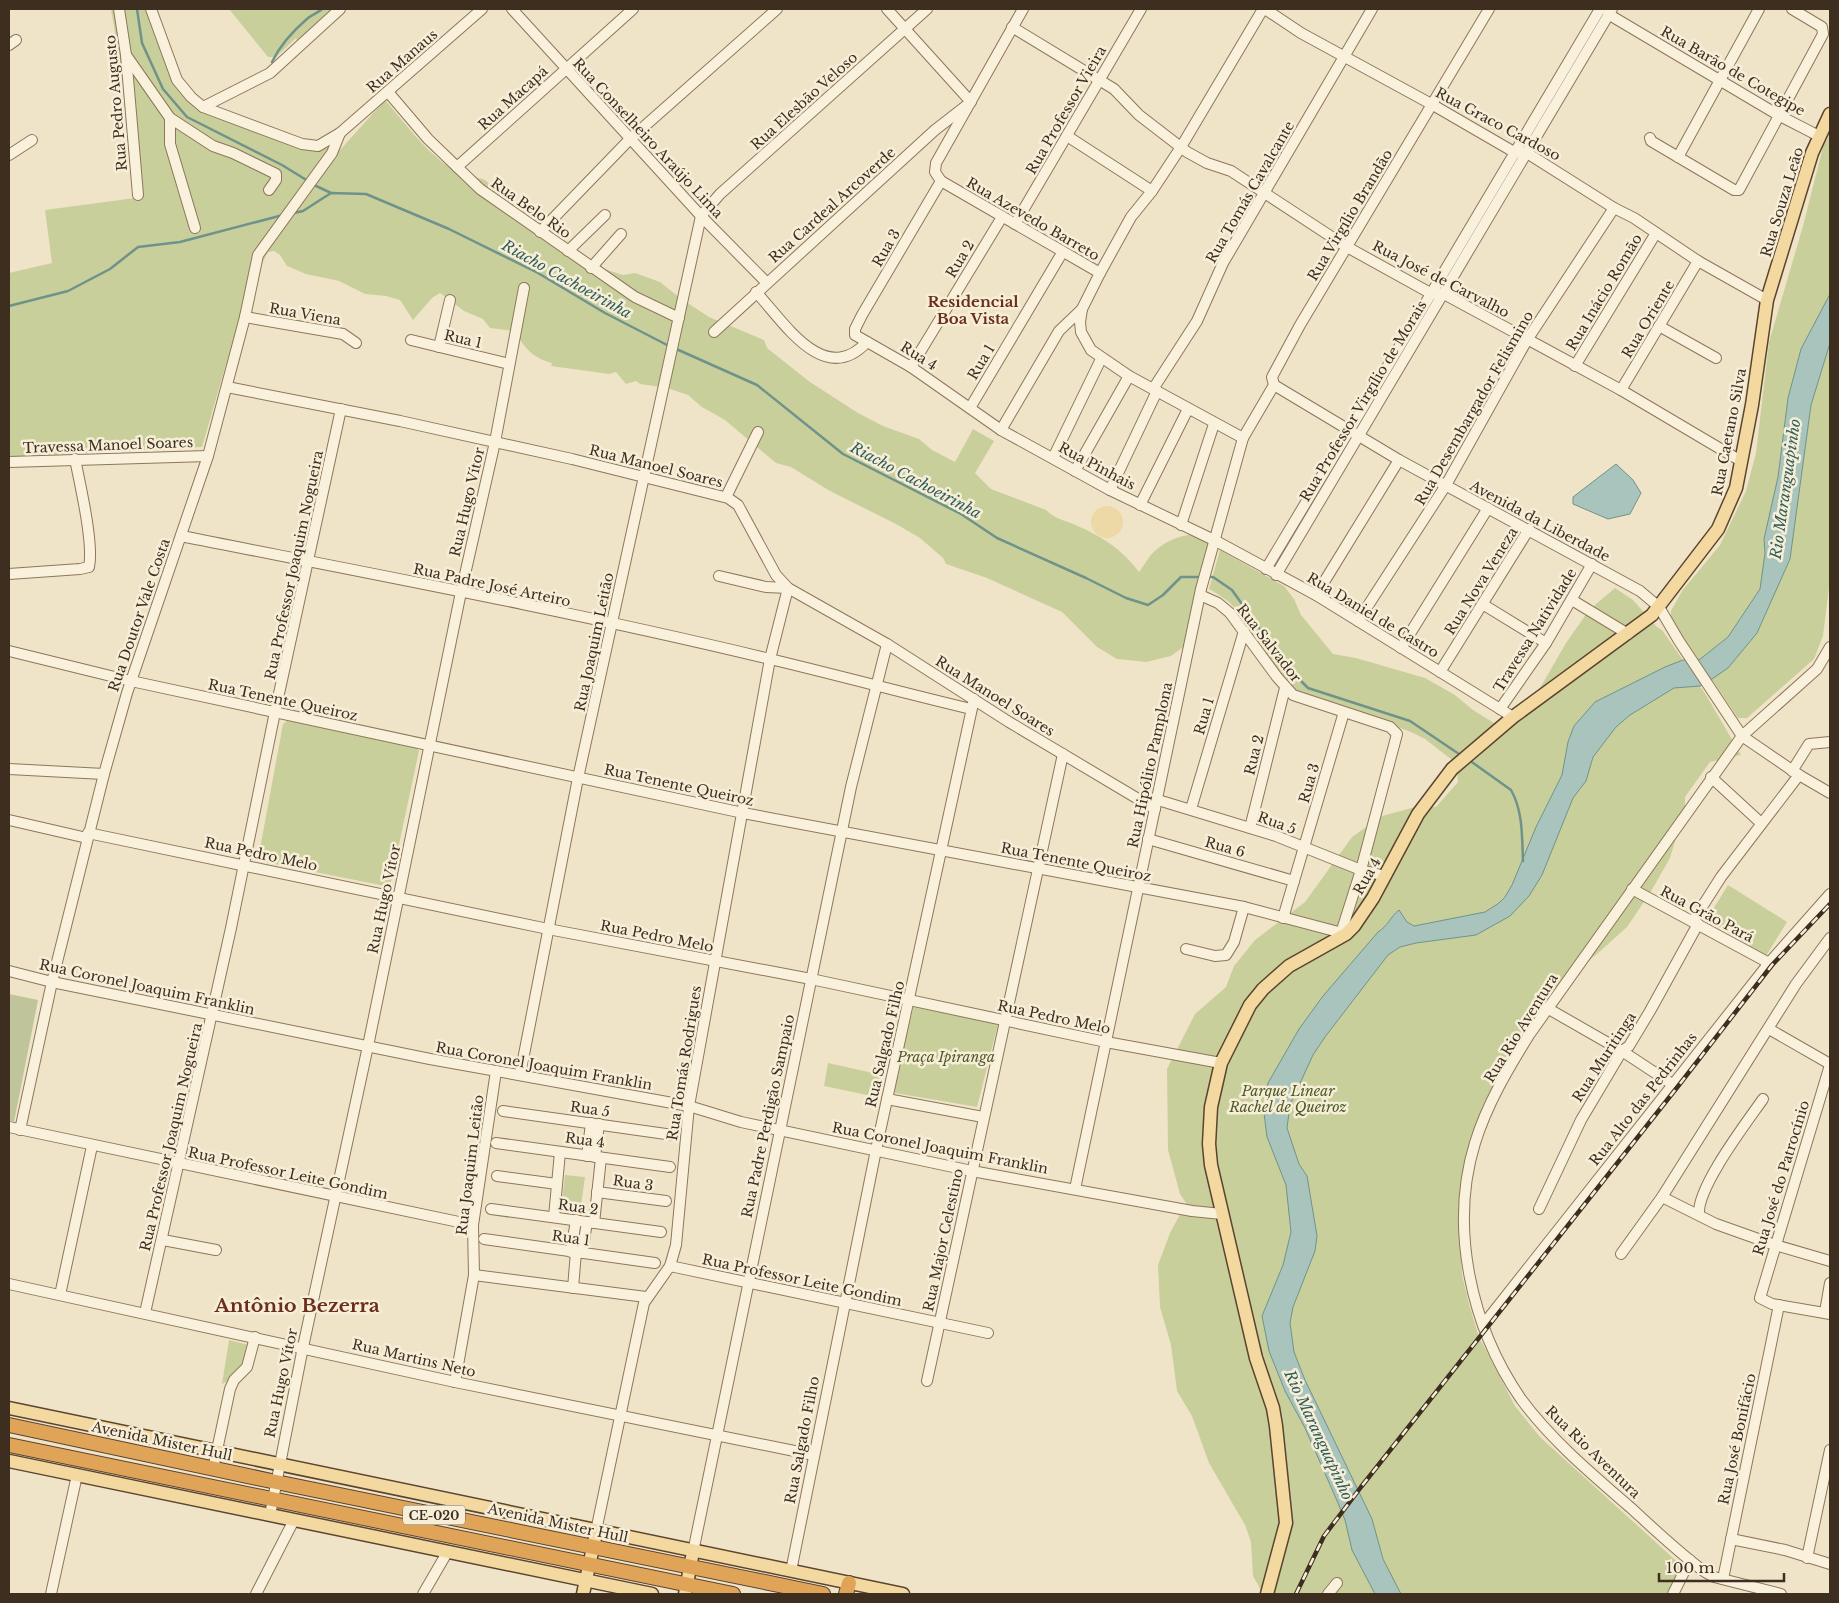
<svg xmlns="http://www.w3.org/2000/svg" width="1839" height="1603" font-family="'Libre Baskerville',serif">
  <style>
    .green { fill: #c9cf9b }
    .sand { fill: #ecd9a5 }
    .cemetery { fill: #bfc49a }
    .water { fill: #a9c4bc; stroke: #6f938a }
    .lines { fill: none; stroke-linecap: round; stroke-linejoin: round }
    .stream { stroke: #6f938a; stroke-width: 2.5 }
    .minor-casing { stroke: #8d765c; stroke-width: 12 }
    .major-casing { stroke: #5b4430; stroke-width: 15 }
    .highway-casing { stroke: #5b4430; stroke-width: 16 }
    .minor { stroke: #faf1dc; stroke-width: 10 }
    .major { stroke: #f3d9a0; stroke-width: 12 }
    .highway { stroke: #e0a458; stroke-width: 14 }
    .rail-casing { stroke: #3d2e20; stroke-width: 4.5 }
    .rail { stroke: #f7eed8; stroke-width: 2.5; stroke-dasharray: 8; stroke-linecap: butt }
    .labels { text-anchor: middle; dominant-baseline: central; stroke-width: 5; stroke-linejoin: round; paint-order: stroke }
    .shield { fill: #f7eed8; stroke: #756857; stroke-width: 1 }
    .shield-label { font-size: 12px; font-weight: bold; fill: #3d2e20 }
    .street-label { font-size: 14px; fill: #3d2e20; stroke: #f7eed8 }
    .park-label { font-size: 14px; font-style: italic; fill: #4d5a26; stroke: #f7eed8 }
    .water-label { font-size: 15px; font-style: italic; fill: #2f5d5a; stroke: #f7eed8 }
    .neighbourhood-label { font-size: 15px; font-weight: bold; fill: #6b2e1e; stroke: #f7eed8 }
    .district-label { font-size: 19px; font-weight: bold; fill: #6b2e1e; stroke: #f7eed8 }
  </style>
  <rect width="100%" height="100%" fill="#f0e4c8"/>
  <g class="green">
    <path d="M111 9H153L173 66 195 95 211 106 307 142 340 150 385 100C407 125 429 157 459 173 467 178 476 176 485 180L525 215 538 221 547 231 595 266 623 275 635 273 660 282 680 298 709 317 764 340 767 348 810 382 858 413 883 426 919 439 932 450 955 462 973 429 994 441 975 473 991 489 1046 510C1054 518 1063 520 1073 524 1100 535 1122 549 1139 572 1143 567 1146 561 1150 556 1165 538 1191 530 1212 537L1186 645 1171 656 1146 662 1117 659 1097 647 1062 612 987 578 946 564 943 558 920 538 896 524 830 491 791 467 776 463 725 420 702 407 688 395 667 388 640 384 636 381 626 384 616 372 609 374 551 366 552 363C533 358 524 348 515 331L490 328 483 319 464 311 440 293 432 298 413 320 400 300 386 296 365 294 339 281 306 274 287 266 280 255 274 251 268 252 256 275H252L202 447 9 457V273L52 263 45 210 135 198 122 74Z"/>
    <polygon points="229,9 334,9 297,42 296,38 276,57 268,57"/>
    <polygon points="1830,134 1830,579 1823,636 1814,659 1747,718 1738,718 1671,619 1671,611 1682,591 1720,545 1746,491 1756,453 1769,342 1803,226 1823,147"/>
    <path d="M1220 550 1284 586 1294 599 1301 615 1333 654 1356 658 1425 678 1455 695 1473 710 1507 731 1532 711 1540 688 1566 643 1589 610 1615 588 1633 600 1657 627 1662 630 1683 660 1679 662 1695 686H1700L1706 695 1741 755 1710 762 1685 797V808L1670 858 1650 893 1627 927 1597 954 1560 983 1501 1070 1478 1118 1467 1155 1459 1210 1462 1275 1469 1304 1479 1337 1515 1406 1540 1437 1683 1567 1666 1594H1401L1383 1559 1377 1540 1386 1594H1263L1253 1576 1251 1542 1245 1525 1209 1463 1192 1416 1177 1391 1171 1345 1160 1307 1158 1265 1170 1233 1186 1203 1180 1194 1168 1150 1167 1069 1195 1014 1226 987 1234 966 1255 940 1305 902 1352 837 1382 816 1419 806 1436 807 1458 782 1456 763 1425 739 1411 732 1297 691C1269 666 1255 626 1229 602 1223 597 1216 593 1209 589Z"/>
    <polygon points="288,720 415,746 419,751 391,882 385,886 265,862 259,854 283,724"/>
    <polygon points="1728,885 1787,922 1766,956 1707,919"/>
    <polygon points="914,1005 998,1024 977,1107 895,1093 893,1089"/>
    <polygon points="828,1063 882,1075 877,1097 824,1086"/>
    <polygon points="565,1175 585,1177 580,1212 561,1209"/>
    <path d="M229 1340 249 1345C244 1365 242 1374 222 1384Z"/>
  </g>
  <circle class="sand" cx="1107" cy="522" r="16"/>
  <polygon class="cemetery" points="9,994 38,1000 14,1122 9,1120"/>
  <g class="water">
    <path d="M1830 294V343L1811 405 1790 559 1757 633 1728 668 1712 679 1700 686 1674 688 1630 715 1616 727 1593 757 1586 781 1573 798 1542 875 1529 896 1510 916 1476 935 1416 943 1400 947 1388 955 1325 1037 1313 1055 1290 1105 1287 1128 1299 1164 1307 1176 1317 1236 1315 1251 1293 1307 1290 1323 1294 1352 1305 1380 1372 1519 1383 1559 1401 1594H1375L1352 1550 1345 1520 1338 1503 1305 1428 1285 1391 1269 1351 1262 1316 1283 1265 1291 1232 1286 1185 1267 1137 1264 1113 1268 1083 1299 1029 1323 996 1378 932C1388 926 1390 917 1399 910L1407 922 1414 926 1485 912 1499 903 1505 897 1512 885 1536 827 1562 775 1568 742 1574 726 1595 702 1665 667 1683 660H1699L1728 637 1760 589 1765 553 1764 539 1778 477 1788 398 1801 349Z"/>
    <polygon points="1616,464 1633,480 1641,493 1630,514 1608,519 1573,504 1573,497"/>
  </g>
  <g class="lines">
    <g class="stream">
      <polyline points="137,9 142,43 163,89 187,117 282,165 308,181"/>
      <path d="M272 62C280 45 294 30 308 18 313 14 318 13 322 9"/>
      <polyline points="312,184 331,193"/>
      <polyline points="294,213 303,211 331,193 366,194 449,229 538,273 605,313 669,346"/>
      <polyline points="9,306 68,291 110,269 138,247 180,242 283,215"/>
      <polyline points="674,348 757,385 843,454 961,514 997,538 1086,578 1126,598 1148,605 1163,595 1181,577 1202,577"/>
      <polyline points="1208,577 1213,577 1232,590 1287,667 1308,688 1410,721 1462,756"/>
      <path d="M1469 760 1511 790C1523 811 1522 837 1523 861"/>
    </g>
    <g class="minor-casing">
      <g id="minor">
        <polyline points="119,9 126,55 138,195"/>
        <polyline points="151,9 177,80 191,97 203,107 302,144 318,146 340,133 482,9"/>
        <polyline points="512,9 701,216 767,283"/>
        <polyline points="1023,9 936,163 935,172 941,181 1100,273 1082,309 1080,322 1081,332 1091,350 1129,376 1243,438"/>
        <polyline points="1265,9 1301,33 1433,105 1514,152 1527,153 1614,208 1634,218 1698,261 1767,300"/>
        <polyline points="1608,14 1780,116 1819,136"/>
        <polyline points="1012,27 1114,89 1139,115 1187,152 1207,163 1231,171 1347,247 1432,294 1444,294 1621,390 1741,461"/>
        <polyline points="9,45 16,40"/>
        <polyline points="126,55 170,118 213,146 233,153 276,174 276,180 269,190"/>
        <polyline points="388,92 428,139 480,189 635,297 679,318"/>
        <polyline points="203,107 270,73 340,9"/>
        <polyline points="170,118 170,144 195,228"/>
        <polyline points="1067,136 1152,191"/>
        <polyline points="1650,138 1651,141 1734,190 1739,190 1823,34 1822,27 1792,9"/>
        <polyline points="9,155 32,140"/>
        <polyline points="1678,157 1759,9"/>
        <polyline points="457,167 633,9"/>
        <polyline points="941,181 862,315 855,329 855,335 911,367 1001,430 1110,490 1216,541 1316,595 1513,717"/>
        <polyline points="1015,224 1141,9"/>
        <polyline points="540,232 630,139 777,9"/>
        <polyline points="568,251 605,215"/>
        <polyline points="591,268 621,234"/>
        <polyline points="1100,273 1131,217 1152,191 1181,147 1263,9"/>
        <path d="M756 292C784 322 824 388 867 342"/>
        <polyline points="245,317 343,334 356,343"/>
        <polyline points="1659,326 1716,358"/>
        <polyline points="714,332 935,130 971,102 887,9"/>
        <polyline points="411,340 509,364"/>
        <polyline points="439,347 450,300"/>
        <polyline points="1575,366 1656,233"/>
        <polyline points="911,367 1002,217"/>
        <polyline points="1274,385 1399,460 1640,591 1659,607 1679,641 1742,736 1799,775 1830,793"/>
        <polyline points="227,387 400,421 572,459 728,498 738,505 776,575 788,588 887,644 1009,722 1155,809"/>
        <polyline points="1153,389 1197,321 1223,263 1372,9"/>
        <polyline points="1621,390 1698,261"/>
        <polyline points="970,408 1062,253"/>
        <polyline points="1001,430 1059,331 1082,309"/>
        <polyline points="1053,458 1101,359"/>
        <polyline points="9,462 208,456"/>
        <polyline points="1075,471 1129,376"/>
        <polyline points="1110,490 1157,391"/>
        <polyline points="726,497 758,432"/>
        <polyline points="1140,505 1188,409"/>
        <polyline points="1181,525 1214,424"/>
        <path d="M181 536C378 575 575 612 770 659 837 675 904 693 971 709"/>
        <path d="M1266 569C1378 383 1490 196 1600 9"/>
        <path d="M9 574 80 569 89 567C94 544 80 484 75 459"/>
        <polyline points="1276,575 1612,9"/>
        <polyline points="1200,595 1218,603 1230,613 1277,677 1293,695 1390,727 1397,734 1361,870 1341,933"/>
        <polyline points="1316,595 1399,460"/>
        <polyline points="1572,600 1628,634"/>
        <polyline points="1484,605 1546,643"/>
        <polyline points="1358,621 1446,485 1527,340 1614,208"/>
        <polyline points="1401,648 1488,508"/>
        <polyline points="9,651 131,681 743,813 1244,907 1346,934"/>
        <polyline points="1440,672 1529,529"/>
        <polyline points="1500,709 1546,643 1592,564"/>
        <polyline points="9,769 104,774"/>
        <polyline points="1792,771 1809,744 1830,742"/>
        <polyline points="1711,777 1761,823"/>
        <polyline points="1158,800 1276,836 1361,870 1385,876"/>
        <polyline points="1191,809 1244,631"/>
        <polyline points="9,820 87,838"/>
        <polyline points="1250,828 1285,688"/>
        <polyline points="88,833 548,929 811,979 1106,1042 1221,1063"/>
        <polyline points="1148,839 1294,881"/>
        <polyline points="1632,889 1769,963"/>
        <polyline points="1283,918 1344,712"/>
        <polyline points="1693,921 1721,877 1799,775"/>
        <polyline points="1186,949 1215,956 1226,955 1234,942 1244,907"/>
        <polyline points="9,971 52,982 430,1059 689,1106 741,1122 972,1171 1192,1211 1222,1214"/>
        <polyline points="1547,1008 1622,1051 1672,1084"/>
        <polyline points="1769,1029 1830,1064"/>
        <polyline points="1830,1065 1760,1298 1772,1304 1830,1314"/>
        <polyline points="520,1075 578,778 701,216 720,194 927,9"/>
        <polyline points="887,1099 983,1117"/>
        <polyline points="503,1111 673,1135"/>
        <polyline points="9,1127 473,1225"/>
        <polyline points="20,1130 52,982 104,774 127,693 208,456 245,317 258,255 332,153 340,133"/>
        <polyline points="496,1143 670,1167"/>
        <polyline points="587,1156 591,1123"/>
        <polyline points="595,1157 599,1124"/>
        <polyline points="497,1176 557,1184"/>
        <polyline points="1075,1189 1201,589 1243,438 1274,385 1272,377 1300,325 1489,9"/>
        <polyline points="597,1192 666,1201"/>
        <polyline points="1662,1197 1716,1224 1775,1245 1830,1261"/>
        <polyline points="491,1209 661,1232"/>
        <polyline points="1539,1209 1581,1120 1622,1051 1629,1046 1650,1011 1698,924"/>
        <path d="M1699 1214C1697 1187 1747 1122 1763 1099"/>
        <polyline points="554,1217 560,1152"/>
        <polyline points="594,1223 601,1158"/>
        <polyline points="484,1239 655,1263"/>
        <polyline points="163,1240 216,1250"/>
        <polyline points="571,1252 576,1220"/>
        <polyline points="582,1253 587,1222"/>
        <polyline points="1621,1254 1662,1197 1796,984 1830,938"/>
        <polyline points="670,1266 988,1333"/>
        <polyline points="474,1275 646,1297"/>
        <polyline points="9,1284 455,1382 814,1455"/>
        <polyline points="573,1288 576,1252"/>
        <polyline points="60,1295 92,1146"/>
        <polyline points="1825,1312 1830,1283"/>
        <polyline points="145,1313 231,928 275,712 341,409"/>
        <polyline points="1483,1325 1769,963 1830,894"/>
        <polyline points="927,1381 1063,754"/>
        <polyline points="455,1382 474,1275 473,1225 496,1071"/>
        <polyline points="213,1469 230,1389 234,1380 247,1367 255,1337"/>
        <polyline points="270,1515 303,1347 368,1046 461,592 495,442 524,288"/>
        <polyline points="596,1531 644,1303 670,1266 676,1245 689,1106 770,659 788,588 766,587 719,576"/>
        <polyline points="1731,1539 1785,1550 1830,1564"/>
        <polyline points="693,1552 851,787 887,644"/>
        <polyline points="1807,1558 1830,1450"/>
        <polyline points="791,1571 876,1150 974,699"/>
        <polyline points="1723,1579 1779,1305"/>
        <polyline points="51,1594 77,1475"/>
        <polyline points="256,1594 294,1520"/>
        <polyline points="423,1594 448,1551"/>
        <polyline points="1328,1594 1337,1583"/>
        <polyline points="1673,1594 1690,1560"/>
        <path d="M1781 1594 1714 1577 1705 1572C1679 1553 1655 1530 1631 1508 1593 1475 1551 1440 1521 1399 1471 1327 1449 1227 1475 1143 1487 1104 1508 1069 1529 1035L1742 736 1817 669 1830 647"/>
      </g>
    </g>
    <g class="major-casing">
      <g id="major">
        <polyline points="9,1408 903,1594"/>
        <polyline points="9,1461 652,1594"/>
        <polyline points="583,1594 595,1538"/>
        <polyline points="685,1594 692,1557"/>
        <polyline points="1267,1594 1286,1523 1276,1426 1273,1408 1256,1358 1211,1165 1209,1144 1211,1107 1221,1063 1250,1005 1263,989 1289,966 1346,934 1354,926 1373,898 1418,814 1452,769 1513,717 1652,615 1718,529 1736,488 1752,405 1767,300 1812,153 1830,114"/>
      </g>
    </g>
    <g class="highway-casing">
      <g id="highway">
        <polyline points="9,1425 276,1482 823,1594"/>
        <polyline points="9,1445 733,1594"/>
        <polyline points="846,1594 849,1583"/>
      </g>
    </g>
    <use href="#minor" class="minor"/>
    <use href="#major" class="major"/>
    <use href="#highway" class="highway"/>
    <g class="rail-casing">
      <polyline id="rail" points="1296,1594 1324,1536 1361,1487 1679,1085 1772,965 1830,904"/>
    </g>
    <use href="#rail" class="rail"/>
  </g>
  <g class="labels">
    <rect class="shield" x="403" y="1505.5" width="62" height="19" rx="4"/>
    <g class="shield-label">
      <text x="434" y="1515">CE-020</text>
    </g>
    <g class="street-label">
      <text transform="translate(402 61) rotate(-41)">Rua Manaus</text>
      <text transform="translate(1733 71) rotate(30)">Rua Barão de Cotegipe</text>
      <text transform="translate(513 98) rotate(-42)">Rua Macapá</text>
      <text transform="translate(804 101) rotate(-42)">Rua Elesbão Veloso</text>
      <text transform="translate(116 103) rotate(-95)">Rua Pedro Augusto</text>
      <text transform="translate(1066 110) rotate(-60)">Rua Professor Vieira</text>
      <text transform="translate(1498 124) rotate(28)">Rua Graco Cardoso</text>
      <text transform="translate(648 138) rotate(47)">Rua Conselheiro Araújo Lima</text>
      <text transform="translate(1250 192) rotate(-60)">Rua Tomás Cavalcante</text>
      <text transform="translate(1782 202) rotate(-73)">Rua Souza Leão</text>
      <text transform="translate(832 205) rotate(-42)">Rua Cardeal Arcoverde</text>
      <text transform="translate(531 208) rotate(35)">Rua Belo Rio</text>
      <text transform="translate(1350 215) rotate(-59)">Rua Virgílio Brandão</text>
      <text transform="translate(1033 219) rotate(30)">Rua Azevedo Barreto</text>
      <text transform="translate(886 248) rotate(-60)">Rua 3</text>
      <text transform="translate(960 259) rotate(-59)">Rua 2</text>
      <text transform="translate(1441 279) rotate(27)">Rua José de Carvalho</text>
      <text transform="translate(1604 292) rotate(-59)">Rua Inácio Romão</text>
      <text transform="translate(305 314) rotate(10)">Rua Viena</text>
      <text transform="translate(1648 319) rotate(-59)">Rua Oriente</text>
      <text transform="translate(463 339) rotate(13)">Rua 1</text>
      <text transform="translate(919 356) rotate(32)">Rua 4</text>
      <text transform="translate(981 362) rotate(-59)">Rua 1</text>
      <text transform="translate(1363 401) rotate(-59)">Rua Professor Virgílio de Morais</text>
      <text transform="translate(1474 408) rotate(-60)">Rua Desembargador Felismino</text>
      <text transform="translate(1729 432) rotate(-79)">Rua Caetano Silva</text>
      <text transform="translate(108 445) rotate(-2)">Travessa Manoel Soares</text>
      <text transform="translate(656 466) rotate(14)">Rua Manoel Soares</text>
      <text transform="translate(1097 466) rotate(28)">Rua Pinhais</text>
      <text transform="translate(467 502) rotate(-77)">Rua Hugo Vítor</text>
      <text transform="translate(1540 521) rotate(28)">Avenida da Liberdade</text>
      <text transform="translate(294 565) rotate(-78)">Rua Professor Joaquim Nogueira</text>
      <text transform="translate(1481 581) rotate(-58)">Rua Nova Veneza</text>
      <text transform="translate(492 585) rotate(12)">Rua Padre José Arteiro</text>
      <text transform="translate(139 615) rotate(-71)">Rua Doutor Vale Costa</text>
      <text transform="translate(1373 615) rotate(31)">Rua Daniel de Castro</text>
      <text transform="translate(1535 630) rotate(-58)">Travessa Natividade</text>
      <text transform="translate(594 642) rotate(-78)">Rua Joaquim Leitão</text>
      <text transform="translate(1269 643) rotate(52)">Rua Salvador</text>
      <text transform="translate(995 696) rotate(32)">Rua Manoel Soares</text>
      <text transform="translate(283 700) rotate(12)">Rua Tenente Queiroz</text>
      <text transform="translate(1204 716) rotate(-74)">Rua 1</text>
      <text transform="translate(1254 755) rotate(-76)">Rua 2</text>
      <text transform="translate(1150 765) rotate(-78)">Rua Hipólito Pamplona</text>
      <text transform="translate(1309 783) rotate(-74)">Rua 3</text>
      <text transform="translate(679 785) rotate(12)">Rua Tenente Queiroz</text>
      <text transform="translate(1277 823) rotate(20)">Rua 5</text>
      <text transform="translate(1225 847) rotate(16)">Rua 6</text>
      <text transform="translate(261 854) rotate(12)">Rua Pedro Melo</text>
      <text transform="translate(1076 862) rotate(11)">Rua Tenente Queiroz</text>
      <text transform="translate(1367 876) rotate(-60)">Rua 4</text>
      <text transform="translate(384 899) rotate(-78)">Rua Hugo Vítor</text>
      <text transform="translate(1707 914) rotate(28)">Rua Grão Pará</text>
      <text transform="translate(657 936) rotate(11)">Rua Pedro Melo</text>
      <text transform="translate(147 987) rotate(12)">Rua Coronel Joaquim Franklin</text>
      <text transform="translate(1054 1017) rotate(12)">Rua Pedro Melo</text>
      <text transform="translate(1521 1028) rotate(-58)">Rua Rio Aventura</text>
      <text transform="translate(885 1044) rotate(-77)">Rua Salgado Filho</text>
      <text transform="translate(1604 1057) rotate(-57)">Rua Muritinga</text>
      <text transform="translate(684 1063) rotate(-81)">Rua Tomás Rodrigues</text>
      <text transform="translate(544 1066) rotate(10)">Rua Coronel Joaquim Franklin</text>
      <text transform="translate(1643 1099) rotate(-52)">Rua Alto das Pedrinhas</text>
      <text transform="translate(590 1109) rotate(8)">Rua 5</text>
      <text transform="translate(768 1116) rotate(-78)">Rua Padre Perdigão Sampaio</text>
      <text transform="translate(171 1137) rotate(-77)">Rua Professor Joaquim Nogueira</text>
      <text transform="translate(585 1140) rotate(8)">Rua 4</text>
      <text transform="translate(940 1148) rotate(11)">Rua Coronel Joaquim Franklin</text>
      <text transform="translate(470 1165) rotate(-83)">Rua Joaquim Leitão</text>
      <text transform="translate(288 1173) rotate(12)">Rua Professor Leite Gondim</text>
      <text transform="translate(1781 1178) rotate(-73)">Rua José do Patrocínio</text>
      <text transform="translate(633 1183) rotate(8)">Rua 3</text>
      <text transform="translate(578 1207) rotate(8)">Rua 2</text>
      <text transform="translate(571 1238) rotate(8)">Rua 1</text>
      <text transform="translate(943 1240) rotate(-78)">Rua Major Celestino</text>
      <text transform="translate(802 1280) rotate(12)">Rua Professor Leite Gondim</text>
      <text transform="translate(414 1358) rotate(13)">Rua Martins Neto</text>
      <text transform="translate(281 1383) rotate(-78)">Rua Hugo Vítor</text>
      <text transform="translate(1737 1439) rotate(-78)">Rua José Bonifácio</text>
      <text transform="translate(802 1440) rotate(-79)">Rua Salgado Filho</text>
      <text transform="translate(162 1441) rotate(12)">Avenida Mister Hull</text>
      <text transform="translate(1593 1452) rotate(44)">Rua Rio Aventura</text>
      <text transform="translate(558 1523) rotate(12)">Avenida Mister Hull</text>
    </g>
    <g class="park-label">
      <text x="946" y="1057">Praça Ipiranga</text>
      <text x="1288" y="1091">Parque Linear<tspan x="1288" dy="16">Rachel de Queiroz</tspan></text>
    </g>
    <g class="water-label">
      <text transform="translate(567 279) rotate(29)">Riacho Cachoeirinha</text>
      <text transform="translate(916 480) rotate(28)">Riacho Cachoeirinha</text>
      <text transform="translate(1785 489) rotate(-82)">Rio Maranguapinho</text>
      <text transform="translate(1319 1435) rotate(65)">Rio Maranguapinho</text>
    </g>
    <g class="neighbourhood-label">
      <text x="973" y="301">Residencial<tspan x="973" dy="17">Boa Vista</tspan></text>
    </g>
    <g class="district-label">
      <text x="297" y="1305">Antônio Bezerra</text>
    </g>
  </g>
  <rect width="1839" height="1603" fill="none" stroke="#3d2e20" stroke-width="20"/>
  <path d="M1659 1573v8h125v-8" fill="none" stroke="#3d2e20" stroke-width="2.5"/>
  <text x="1666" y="1573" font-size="15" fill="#3d2e20" stroke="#f7eed8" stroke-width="4" paint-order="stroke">100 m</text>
</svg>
